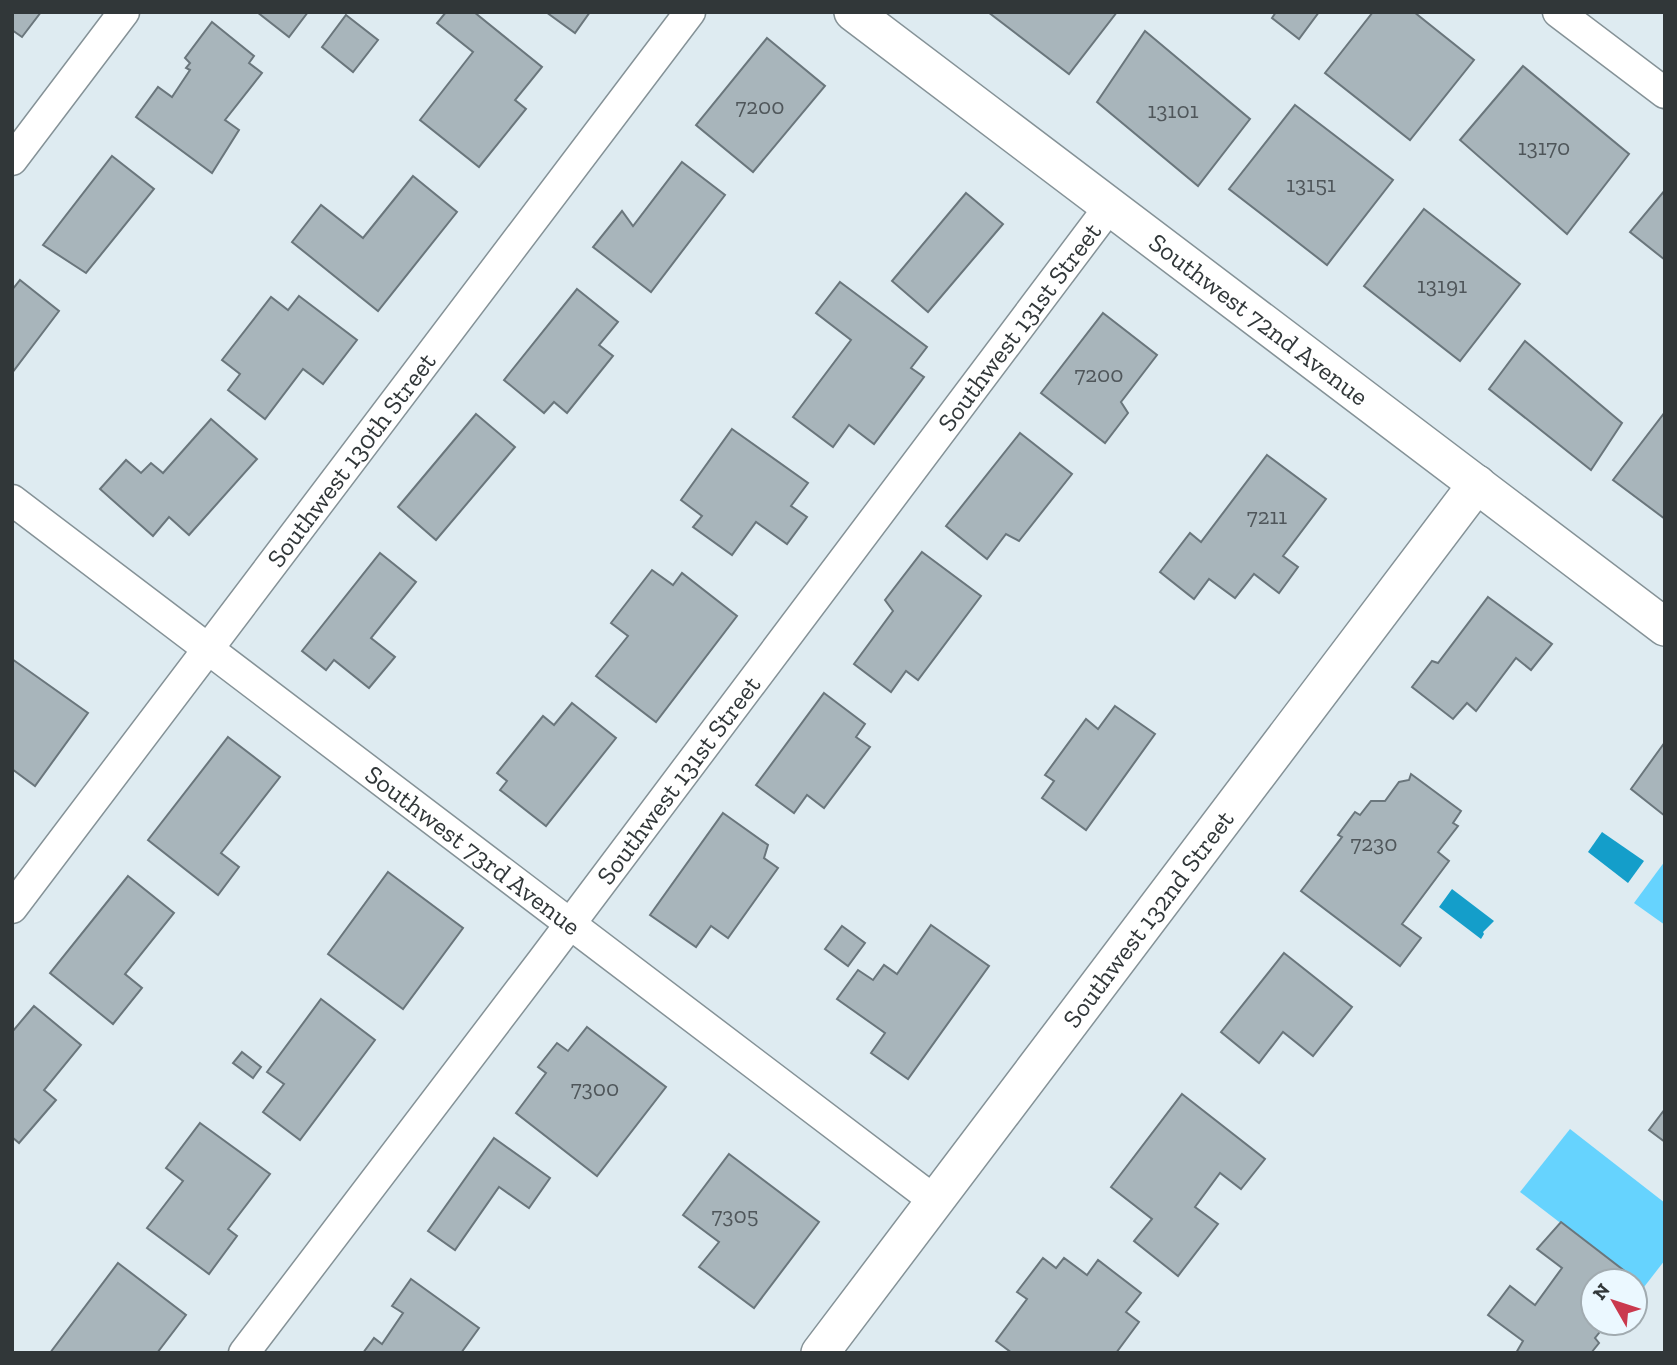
<svg xmlns="http://www.w3.org/2000/svg" width="1677" height="1365" font-family="'Zilla Slab',serif">
  <style>
    .green { fill: #66d3fe }
    .water { fill: #149eca }
    .building { fill: #a8b5bb; stroke: #6a767c; stroke-width: 2 }
    .lines { fill: none; stroke-linecap: round; stroke-linejoin: round }
    .minor-casing { stroke: #859297; stroke-width: 33 }
    .tertiary-casing { stroke: #859297; stroke-width: 40 }
    .minor { stroke: #fff; stroke-width: 30 }
    .tertiary { stroke: #fff; stroke-width: 37 }
    .labels { text-anchor: middle; dominant-baseline: central; stroke-width: 7; stroke-linejoin: round; paint-order: stroke }
    .number-label { font-size: 23px; fill: #4f565a }
    .street-label { font-size: 26px; fill: #313739; stroke: #ebf8ff }
  </style>
  <rect width="100%" height="100%" fill="#deebf1"/>
  <g class="green">
    <polygon points="1665,861 1665,925 1634,903"/>
    <polygon points="1570,1129 1665,1203 1665,1260 1644,1287 1520,1192"/>
  </g>
  <g class="water">
    <polygon points="1602,832 1644,861 1628,883 1588,852"/>
    <polygon points="1452,889 1494,921 1483,932 1484,934 1481,939 1439,907"/>
  </g>
  <g class="building">
    <polygon points="12,12 41,12 22,37 12,30"/>
    <polygon points="257,12 308,12 289,37"/>
    <polygon points="446,12 474,12 542,67 515,100 526,109 479,167 420,120 473,52 437,23"/>
    <polygon points="546,12 590,12 575,33"/>
    <polygon points="988,12 1117,12 1069,74"/>
    <polygon points="1276,12 1319,12 1299,39 1272,18"/>
    <polygon points="1373,12 1414,12 1474,60 1410,140 1325,73"/>
    <polygon points="346,15 378,40 353,72 322,47"/>
    <polygon points="212,22 254,56 249,63 262,73 225,120 239,130 212,173 136,117 158,87 172,97 190,70 186,68 190,63 185,58"/>
    <polygon points="1145,31 1250,119 1198,186 1097,102"/>
    <polygon points="767,38 825,86 753,172 696,125"/>
    <polygon points="1523,66 1629,154 1567,234 1460,140"/>
    <polygon points="1295,105 1393,180 1327,265 1229,189"/>
    <polygon points="112,156 154,189 86,273 43,245"/>
    <polygon points="682,162 725,195 651,292 593,247 622,211 633,226"/>
    <polygon points="413,176 457,212 378,311 292,242 321,205 363,238"/>
    <polygon points="1665,190 1665,260 1630,232"/>
    <polygon points="966,193 1003,224 928,312 892,281"/>
    <polygon points="1424,209 1520,284 1460,361 1364,286"/>
    <polygon points="20,280 59,311 12,373 12,290"/>
    <polygon points="840,282 927,347 911,368 924,377 874,444 849,425 833,447 793,417 851,340 816,313"/>
    <polygon points="577,289 618,322 599,345 613,356 567,413 554,402 544,413 504,380"/>
    <polygon points="299,296 357,340 323,384 303,369 265,419 228,390 240,374 222,360 271,297 288,310"/>
    <polygon points="1103,313 1157,355 1121,402 1128,413 1105,443 1041,393"/>
    <polygon points="1525,341 1622,423 1591,470 1489,389"/>
    <polygon points="1665,412 1665,519 1613,480"/>
    <polygon points="476,414 515,447 436,540 398,507"/>
    <polygon points="211,419 257,459 189,535 169,517 153,536 100,489 126,460 141,473 151,463 163,473"/>
    <polygon points="732,429 808,483 791,506 807,517 787,544 756,522 732,555 693,527 702,516 681,500"/>
    <polygon points="1020,433 1072,474 1019,541 1006,534 987,559 946,526"/>
    <polygon points="1267,455 1326,499 1283,556 1298,567 1279,593 1254,574 1235,598 1209,579 1194,599 1160,572 1190,533 1201,542"/>
    <polygon points="922,552 981,596 918,680 906,671 891,692 854,664 893,611 885,600"/>
    <polygon points="380,553 416,582 371,638 395,657 369,688 334,660 326,670 302,651"/>
    <polygon points="652,570 673,585 682,573 737,616 656,722 596,676 628,636 611,623"/>
    <polygon points="1488,597 1552,644 1531,670 1516,658 1476,711 1467,703 1453,719 1412,687 1432,661 1438,663"/>
    <polygon points="12,659 88,713 35,786 12,769"/>
    <polygon points="824,693 865,724 856,737 870,747 824,808 807,795 794,813 756,785"/>
    <polygon points="572,703 616,738 546,826 500,790 507,781 497,773 543,716 554,725"/>
    <polygon points="1115,706 1155,734 1086,830 1042,798 1054,781 1045,775 1086,719 1098,729"/>
    <polygon points="228,737 280,777 221,853 239,867 218,895 148,840"/>
    <polygon points="1665,742 1665,816 1631,789"/>
    <polygon points="1411,774 1461,811 1453,823 1458,826 1438,852 1449,861 1402,924 1421,938 1400,966 1301,891 1342,837 1338,835 1355,812 1360,815 1371,801 1385,801 1399,782 1409,780"/>
    <polygon points="723,813 768,845 764,858 778,868 728,938 711,926 696,947 650,915"/>
    <polygon points="388,872 463,928 403,1009 328,954"/>
    <polygon points="128,876 174,913 125,974 142,988 113,1024 50,973"/>
    <polygon points="931,925 989,966 908,1079 871,1053 885,1033 837,999 858,970 873,980 884,965 897,974"/>
    <polygon points="842,926 865,943 848,966 825,949"/>
    <polygon points="1284,953 1352,1007 1313,1056 1283,1032 1259,1063 1221,1032"/>
    <polygon points="321,999 375,1040 300,1140 263,1112 284,1084 267,1072"/>
    <polygon points="34,1006 81,1045 44,1090 56,1100 19,1143 12,1137 12,1032"/>
    <polygon points="587,1027 666,1087 597,1176 516,1113 546,1073 538,1067 557,1043 568,1051"/>
    <polygon points="242,1052 261,1067 253,1078 233,1063"/>
    <polygon points="1182,1094 1265,1159 1241,1189 1220,1173 1195,1207 1218,1224 1178,1276 1134,1241 1152,1219 1111,1187"/>
    <polygon points="1665,1109 1665,1142 1649,1130"/>
    <polygon points="200,1123 270,1174 228,1229 237,1236 209,1274 147,1228 183,1181 166,1168"/>
    <polygon points="494,1138 550,1178 529,1208 499,1187 455,1250 428,1231"/>
    <polygon points="729,1154 819,1222 754,1308 699,1267 719,1242 683,1215"/>
    <polygon points="1561,1222 1639,1282 1635,1288 1635,1281 1593,1281 1593,1323 1607,1323 1595,1338 1599,1343 1591,1353 1516,1353 1523,1341 1488,1315 1510,1286 1535,1305 1562,1268 1537,1249"/>
    <polygon points="1043,1258 1056,1268 1064,1258 1087,1275 1098,1260 1141,1293 1126,1312 1139,1322 1116,1353 1012,1353 996,1341 1027,1299 1017,1292"/>
    <polygon points="118,1263 186,1315 157,1353 50,1353"/>
    <polygon points="411,1279 479,1328 461,1353 363,1353 374,1338 382,1344 403,1313 392,1306"/>
  </g>
  <g class="lines">
    <g class="minor-casing">
      <g id="minor">
        <polyline points="1558,12 1665,93"/>
        <polyline points="12,160 124,12"/>
        <path id="s1" d="M12 500 935 1201"/>
        <path id="s2" d="M12 908 690 12"/>
        <path id="s3" d="M244 1353 543 960 1110 206"/>
      </g>
    </g>
    <g class="tertiary-casing">
      <g id="tertiary">
        <path id="s4" d="M853 12 1665 627"/>
        <path id="s5" d="M820 1353 1477 484"/>
      </g>
    </g>
    <use href="#minor" class="minor"/>
    <use href="#tertiary" class="tertiary"/>
  </g>
  <g class="labels">
    <g class="number-label">
      <text x="760" y="106">7200</text>
      <text x="1173" y="110">13101</text>
      <text x="1544" y="147">13170</text>
      <text x="1311" y="184">13151</text>
      <text x="1442" y="285">13191</text>
      <text x="1099" y="374">7200</text>
      <text x="1267" y="516">7211</text>
      <text x="1374" y="843">7230</text>
      <text x="595" y="1088">7300</text>
      <text x="735" y="1215">7305</text>
    </g>
    <g class="street-label">
      <text stroke="none"><textPath href="#s4" startOffset="509">Southwest 72nd Avenue</textPath></text>
      <text stroke="none"><textPath href="#s3" startOffset="1286">Southwest 131st Street</textPath></text>
      <text stroke="none"><textPath href="#s2" startOffset="562">Southwest 130th Street</textPath></text>
      <text stroke="none"><textPath href="#s3" startOffset="719">Southwest 131st Street</textPath></text>
      <text stroke="none"><textPath href="#s1" startOffset="579">Southwest 73rd Avenue</textPath></text>
      <text stroke="none"><textPath href="#s5" startOffset="544">Southwest 132nd Street</textPath></text>
    </g>
  </g>
  <rect width="1677" height="1365" fill="none" stroke="#313739" stroke-width="28"/>
  <g transform="translate(1614 1302) rotate(309)"><circle r="33" fill="#ebf8ff" stroke="#a1abb0" stroke-width="2"/>
  <path d="M0-5L12 26L0 18L-12 26Z" fill="#ca394e"/>
  <text y="-10" font-size="19" font-weight="bold" text-anchor="middle" fill="#313739">N</text>
  </g>
</svg>
